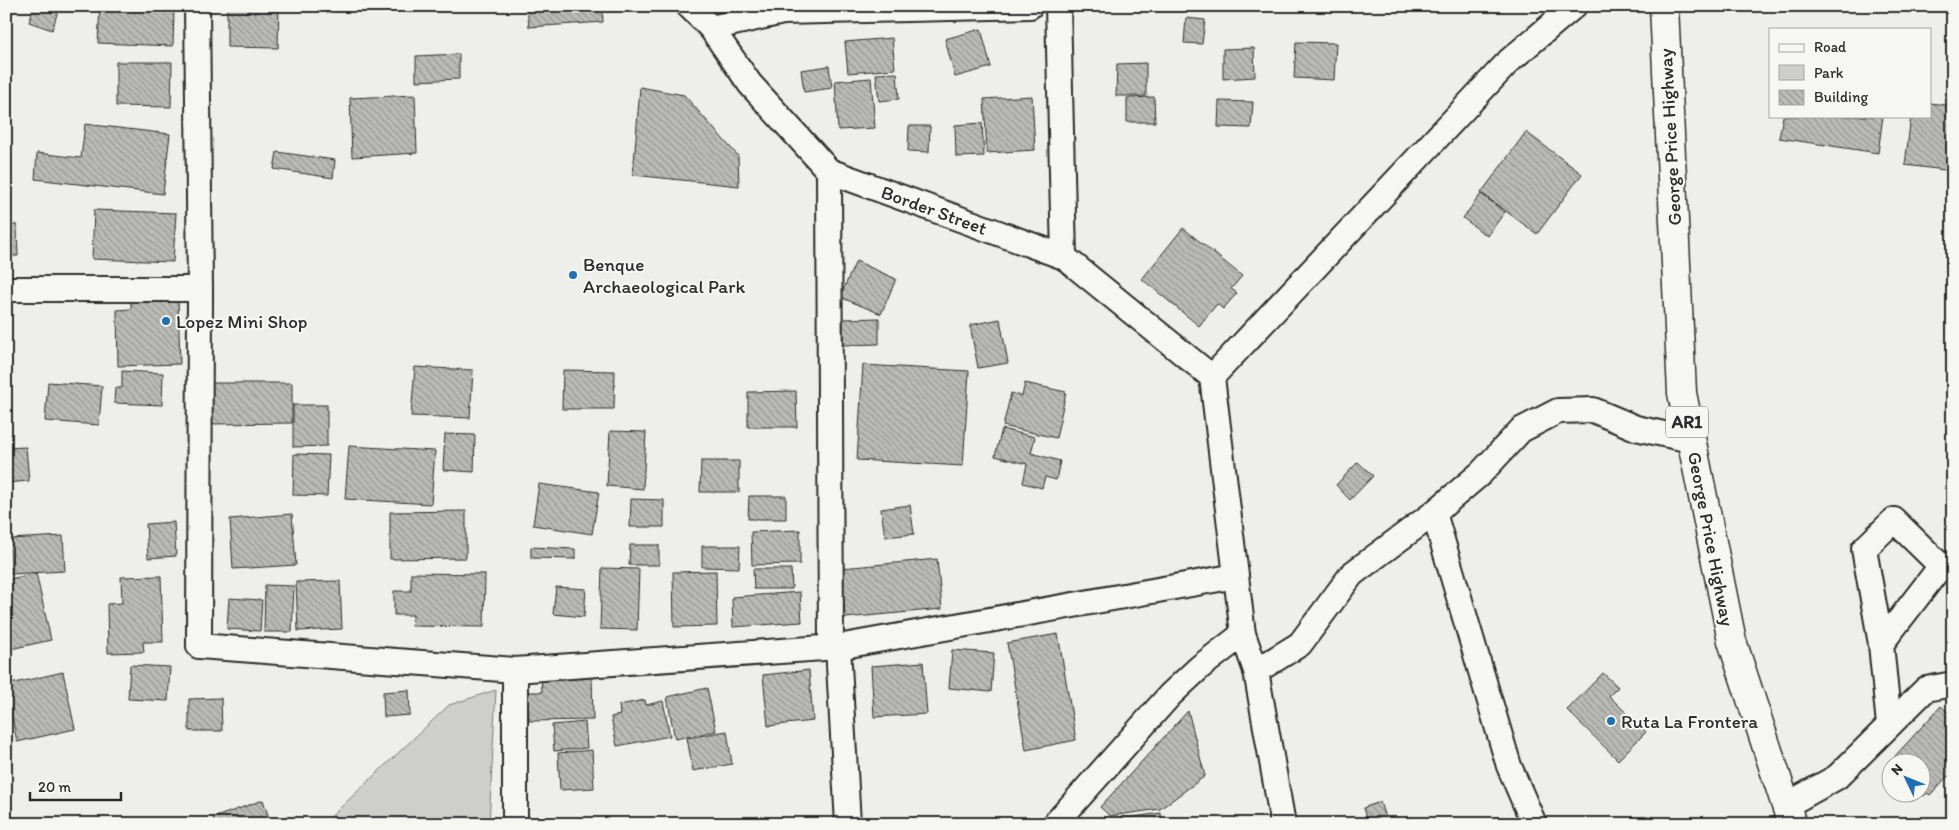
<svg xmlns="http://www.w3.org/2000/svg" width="1959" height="830" font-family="Itim,sans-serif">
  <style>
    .green { fill: #cececa; stroke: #7c7c7a }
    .building { fill: url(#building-back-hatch); stroke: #2b2b2b }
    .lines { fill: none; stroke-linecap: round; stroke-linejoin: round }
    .minor-casing { stroke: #2b2b2b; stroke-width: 28 }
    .trunk-casing { stroke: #2b2b2b; stroke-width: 31 }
    .minor { stroke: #f6f6f2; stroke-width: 24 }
    .trunk { stroke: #f6f6f2; stroke-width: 28 }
    .poi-dot { fill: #1f6fb2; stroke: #f6f6f2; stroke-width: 2 }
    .labels { text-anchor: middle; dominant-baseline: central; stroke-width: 4; stroke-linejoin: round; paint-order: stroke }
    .shield { fill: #f6f6f2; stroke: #686867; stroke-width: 1 }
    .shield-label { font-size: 18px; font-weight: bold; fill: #2b2b2b }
    .street-label { font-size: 19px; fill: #2b2b2b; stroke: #f6f6f2 }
    .poi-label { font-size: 19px; fill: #2b2b2b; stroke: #f6f6f2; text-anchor: start }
  </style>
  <defs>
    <pattern id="building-back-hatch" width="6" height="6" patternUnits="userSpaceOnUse" patternTransform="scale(1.25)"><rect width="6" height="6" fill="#babab7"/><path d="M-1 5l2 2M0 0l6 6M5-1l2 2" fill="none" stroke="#979795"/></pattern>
  </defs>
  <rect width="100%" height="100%" fill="#eeeeea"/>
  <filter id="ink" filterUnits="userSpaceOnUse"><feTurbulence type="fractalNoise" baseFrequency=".02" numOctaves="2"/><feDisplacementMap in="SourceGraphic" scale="10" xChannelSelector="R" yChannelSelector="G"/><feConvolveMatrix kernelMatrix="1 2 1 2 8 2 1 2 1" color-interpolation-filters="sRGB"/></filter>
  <g filter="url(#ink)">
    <polygon class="green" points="496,690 489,824 323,824 449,705"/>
    <g class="building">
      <polygon points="34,6 45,6 58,11 52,30 29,22"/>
      <polygon points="100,6 174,9 173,46 98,43"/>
      <polygon points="227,6 279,6 278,48 227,47"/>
      <polygon points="527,6 602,6 603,22 529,27"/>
      <polygon points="1952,14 1953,14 1953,38 1949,38"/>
      <polygon points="1186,18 1205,20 1202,44 1184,43"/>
      <polygon points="981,29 991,67 955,77 945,39"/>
      <polygon points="892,38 895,69 848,73 845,42"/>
      <polygon points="1296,42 1336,43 1334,80 1294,78"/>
      <polygon points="1254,48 1255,77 1223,79 1223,49"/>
      <polygon points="459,54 459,79 416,81 416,56"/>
      <polygon points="116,62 172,62 171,107 116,106"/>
      <polygon points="1146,63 1146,96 1116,96 1117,64"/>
      <polygon points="829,66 832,88 804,92 801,70"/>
      <polygon points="897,73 899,99 879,101 876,74"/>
      <polygon points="871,78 875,128 838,130 835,81"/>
      <polygon points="640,87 684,95 738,156 739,186 633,175"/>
      <polygon points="415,95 417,153 352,157 350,98"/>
      <polygon points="1032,96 1035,150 987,153 984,99"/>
      <polygon points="1154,97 1155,122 1127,122 1127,98"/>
      <polygon points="1219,101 1253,102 1251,128 1218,127"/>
      <polygon points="1930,103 1953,106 1953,171 1905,165 1911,116 1930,116"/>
      <polygon points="1783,116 1883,116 1878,153 1779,138"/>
      <polygon points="982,123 984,156 956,157 955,125"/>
      <polygon points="85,124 170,134 163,194 35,179 37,153 81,158"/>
      <polygon points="909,126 930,126 929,152 908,151"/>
      <polygon points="1526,132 1582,174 1537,234 1481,193"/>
      <polygon points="277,152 335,160 333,178 274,169"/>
      <polygon points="1481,194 1505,212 1487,236 1463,218"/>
      <polygon points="94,210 176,213 173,262 92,259"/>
      <polygon points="6,225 17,225 18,256 6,256"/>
      <polygon points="1183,228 1242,276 1231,289 1237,293 1223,309 1217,304 1199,326 1142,279"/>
      <polygon points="856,261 896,279 881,314 840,297"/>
      <polygon points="178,299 180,364 118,366 117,310 131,309 131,301"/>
      <polygon points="879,318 879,344 843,345 843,319"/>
      <polygon points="1000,319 1008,363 978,368 970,325"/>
      <polygon points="863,365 969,371 963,466 857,460"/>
      <polygon points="415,367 473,370 470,418 411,416"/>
      <polygon points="563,370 615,371 614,409 562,409"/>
      <polygon points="122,371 163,373 162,405 114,403 115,388 122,388"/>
      <polygon points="48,382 102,386 99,425 45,421"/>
      <polygon points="211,383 292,383 292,423 211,424"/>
      <polygon points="1025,383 1066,392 1056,438 1003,426 1011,393 1022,396"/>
      <polygon points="796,391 797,427 748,427 748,392"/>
      <polygon points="293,405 327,405 327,446 293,447"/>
      <polygon points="1002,429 1035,437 1031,453 1060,461 1056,480 1045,477 1042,488 1023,483 1027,464 995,456"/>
      <polygon points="610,431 646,432 643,489 607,486"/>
      <polygon points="445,434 475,435 474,472 443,470"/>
      <polygon points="349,446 435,451 431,504 345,499"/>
      <polygon points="26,447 29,481 6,483 6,448"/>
      <polygon points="294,454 329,455 327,496 293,495"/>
      <polygon points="701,461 739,461 739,492 700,492"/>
      <polygon points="1358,462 1373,476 1350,500 1336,485"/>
      <polygon points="539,484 599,492 592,534 533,525"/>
      <polygon points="749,496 786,496 786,519 748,519"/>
      <polygon points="631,499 664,500 664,527 630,527"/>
      <polygon points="910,505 914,534 885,537 881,509"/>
      <polygon points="466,511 466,558 390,559 390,512"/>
      <polygon points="292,514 296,565 233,569 230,519"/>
      <polygon points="174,522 176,556 148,558 146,524"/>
      <polygon points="800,530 800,564 752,565 751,532"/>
      <polygon points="63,536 65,571 11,574 9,539"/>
      <polygon points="630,545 659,545 659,565 629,565"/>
      <polygon points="702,546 740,546 739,568 702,567"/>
      <polygon points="531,547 575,549 575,559 531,558"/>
      <polygon points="937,559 942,609 845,618 842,568"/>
      <polygon points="602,568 639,569 637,630 600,629"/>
      <polygon points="753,569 791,569 792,589 754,589"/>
      <polygon points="716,571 717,626 674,627 673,572"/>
      <polygon points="36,573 51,640 6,650 6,580"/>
      <polygon points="411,573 485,574 484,627 412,626 413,615 394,615 394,591 411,591"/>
      <polygon points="161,576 163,642 143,642 144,652 108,653 107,604 122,603 121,577"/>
      <polygon points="340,581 342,629 298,631 296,582"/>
      <polygon points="265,585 294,586 292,632 264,632"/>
      <polygon points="556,587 586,589 584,617 553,614"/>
      <polygon points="800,592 802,622 733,627 732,597"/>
      <polygon points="229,598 262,600 260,631 227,629"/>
      <polygon points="1058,634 1076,740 1026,750 1007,643"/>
      <polygon points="952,650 994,653 991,692 949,688"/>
      <polygon points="923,662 927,714 874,717 871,666"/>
      <polygon points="130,665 170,667 168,701 128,699"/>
      <polygon points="809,670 813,721 768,726 763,675"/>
      <polygon points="63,672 75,729 17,742 6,685"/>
      <polygon points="1603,673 1618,687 1609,696 1646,732 1618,760 1567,710"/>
      <polygon points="592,676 593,720 529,721 528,692 542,692 541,677"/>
      <polygon points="707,688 716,731 675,739 667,697"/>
      <polygon points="409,690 410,715 384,717 383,692"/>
      <polygon points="221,698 222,731 189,731 189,699"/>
      <polygon points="645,700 646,705 663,701 670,736 617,746 611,717 620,715 619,705"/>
      <polygon points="1941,706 1953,717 1953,781 1948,776 1930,795 1927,793 1924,796 1919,792 1922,792 1922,762 1898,762 1900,760 1895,756"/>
      <polygon points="1188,711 1205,776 1160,809 1110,816 1100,807"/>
      <polygon points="585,722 587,748 554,751 552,725"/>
      <polygon points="727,731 732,764 693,771 687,738"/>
      <polygon points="592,750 594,788 560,790 558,753"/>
      <polygon points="263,800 271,824 215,824 213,818"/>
      <polygon points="1380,802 1387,824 1368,824 1363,808"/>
      <polygon points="1161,813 1162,824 1113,824 1112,820"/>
    </g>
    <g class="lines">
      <g class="minor-casing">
        <g id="minor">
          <polyline points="197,6 200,289 199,646 515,670 838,647 1236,576"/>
          <polyline points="689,6 711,28 750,84 829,171 1064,257 1212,377"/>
          <polyline points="1058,6 1064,257"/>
          <polyline points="711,28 783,12 1030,6"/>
          <polyline points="829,171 831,648"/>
          <polyline points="6,289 200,289"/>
          <polyline points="1434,513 1509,766 1534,824"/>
          <polyline points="1881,644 1864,549 1894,520 1941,566 1881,644 1889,725"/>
          <polyline points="838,647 848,824"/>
          <polyline points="1256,671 1300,644 1352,574 1434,513 1481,473 1521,430 1558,411 1593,410 1636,428 1691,440"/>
          <polyline points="1785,806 1837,777 1926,689 1953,684"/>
          <polyline points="515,824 515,670"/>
          <polyline points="1055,824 1170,695 1200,667 1243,634"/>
          <polyline points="1283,824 1256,671 1243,634 1212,377 1509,61 1574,6"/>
        </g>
      </g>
      <g class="trunk-casing">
        <polyline id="trunk" points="1664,6 1682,393 1732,641 1792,824"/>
      </g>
      <use href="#minor" class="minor"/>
      <use href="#trunk" class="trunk"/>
    </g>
  </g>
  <g class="poi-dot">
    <circle cx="573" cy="275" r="5"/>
    <circle cx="166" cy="321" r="5"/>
    <circle cx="1611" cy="721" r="5"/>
  </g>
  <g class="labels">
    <rect class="shield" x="1666" y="406.5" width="42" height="31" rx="4"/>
    <g class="shield-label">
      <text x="1687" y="422">AR1</text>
    </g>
    <g class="street-label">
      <text transform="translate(1670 137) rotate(-93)">George Price Highway</text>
      <text transform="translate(934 210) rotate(20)">Border Street</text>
      <text transform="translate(1711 539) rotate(79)">George Price Highway</text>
    </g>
    <g class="poi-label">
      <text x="583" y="264">Benque<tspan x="583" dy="22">Archaeological Park</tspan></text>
      <text x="176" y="321">Lopez Mini Shop</text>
      <text x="1621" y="721">Ruta La Frontera</text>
    </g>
  </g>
  <rect width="1959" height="830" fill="none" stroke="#f6f6f2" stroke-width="25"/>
  <rect x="12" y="12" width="1934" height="805" fill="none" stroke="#2b2b2b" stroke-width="2" filter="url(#ink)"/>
  <rect x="1769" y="28" width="162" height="90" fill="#f6f6f2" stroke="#a5a5a2"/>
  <rect x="1779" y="44" width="25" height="8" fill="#f6f6f2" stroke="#a5a5a2"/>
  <text x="1814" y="52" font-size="15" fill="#2b2b2b">Road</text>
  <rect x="1779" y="65" width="25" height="15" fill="#cececa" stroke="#a5a5a2"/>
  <text x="1814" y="78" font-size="15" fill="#2b2b2b">Park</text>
  <rect x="1779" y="90" width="25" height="15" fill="url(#building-back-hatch)" stroke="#a5a5a2"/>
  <text x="1814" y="102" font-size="15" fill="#2b2b2b">Building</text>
  <g transform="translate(1906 778) rotate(313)"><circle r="24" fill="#f6f6f2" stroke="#a5a5a2"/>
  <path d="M0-4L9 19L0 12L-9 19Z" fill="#1f6fb2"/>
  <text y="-8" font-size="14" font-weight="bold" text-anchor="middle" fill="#2b2b2b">N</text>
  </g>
  <path d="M30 792v8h91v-8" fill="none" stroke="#2b2b2b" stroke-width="2.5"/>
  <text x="38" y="792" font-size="15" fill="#2b2b2b" stroke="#f6f6f2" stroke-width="4" paint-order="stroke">20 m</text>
</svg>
